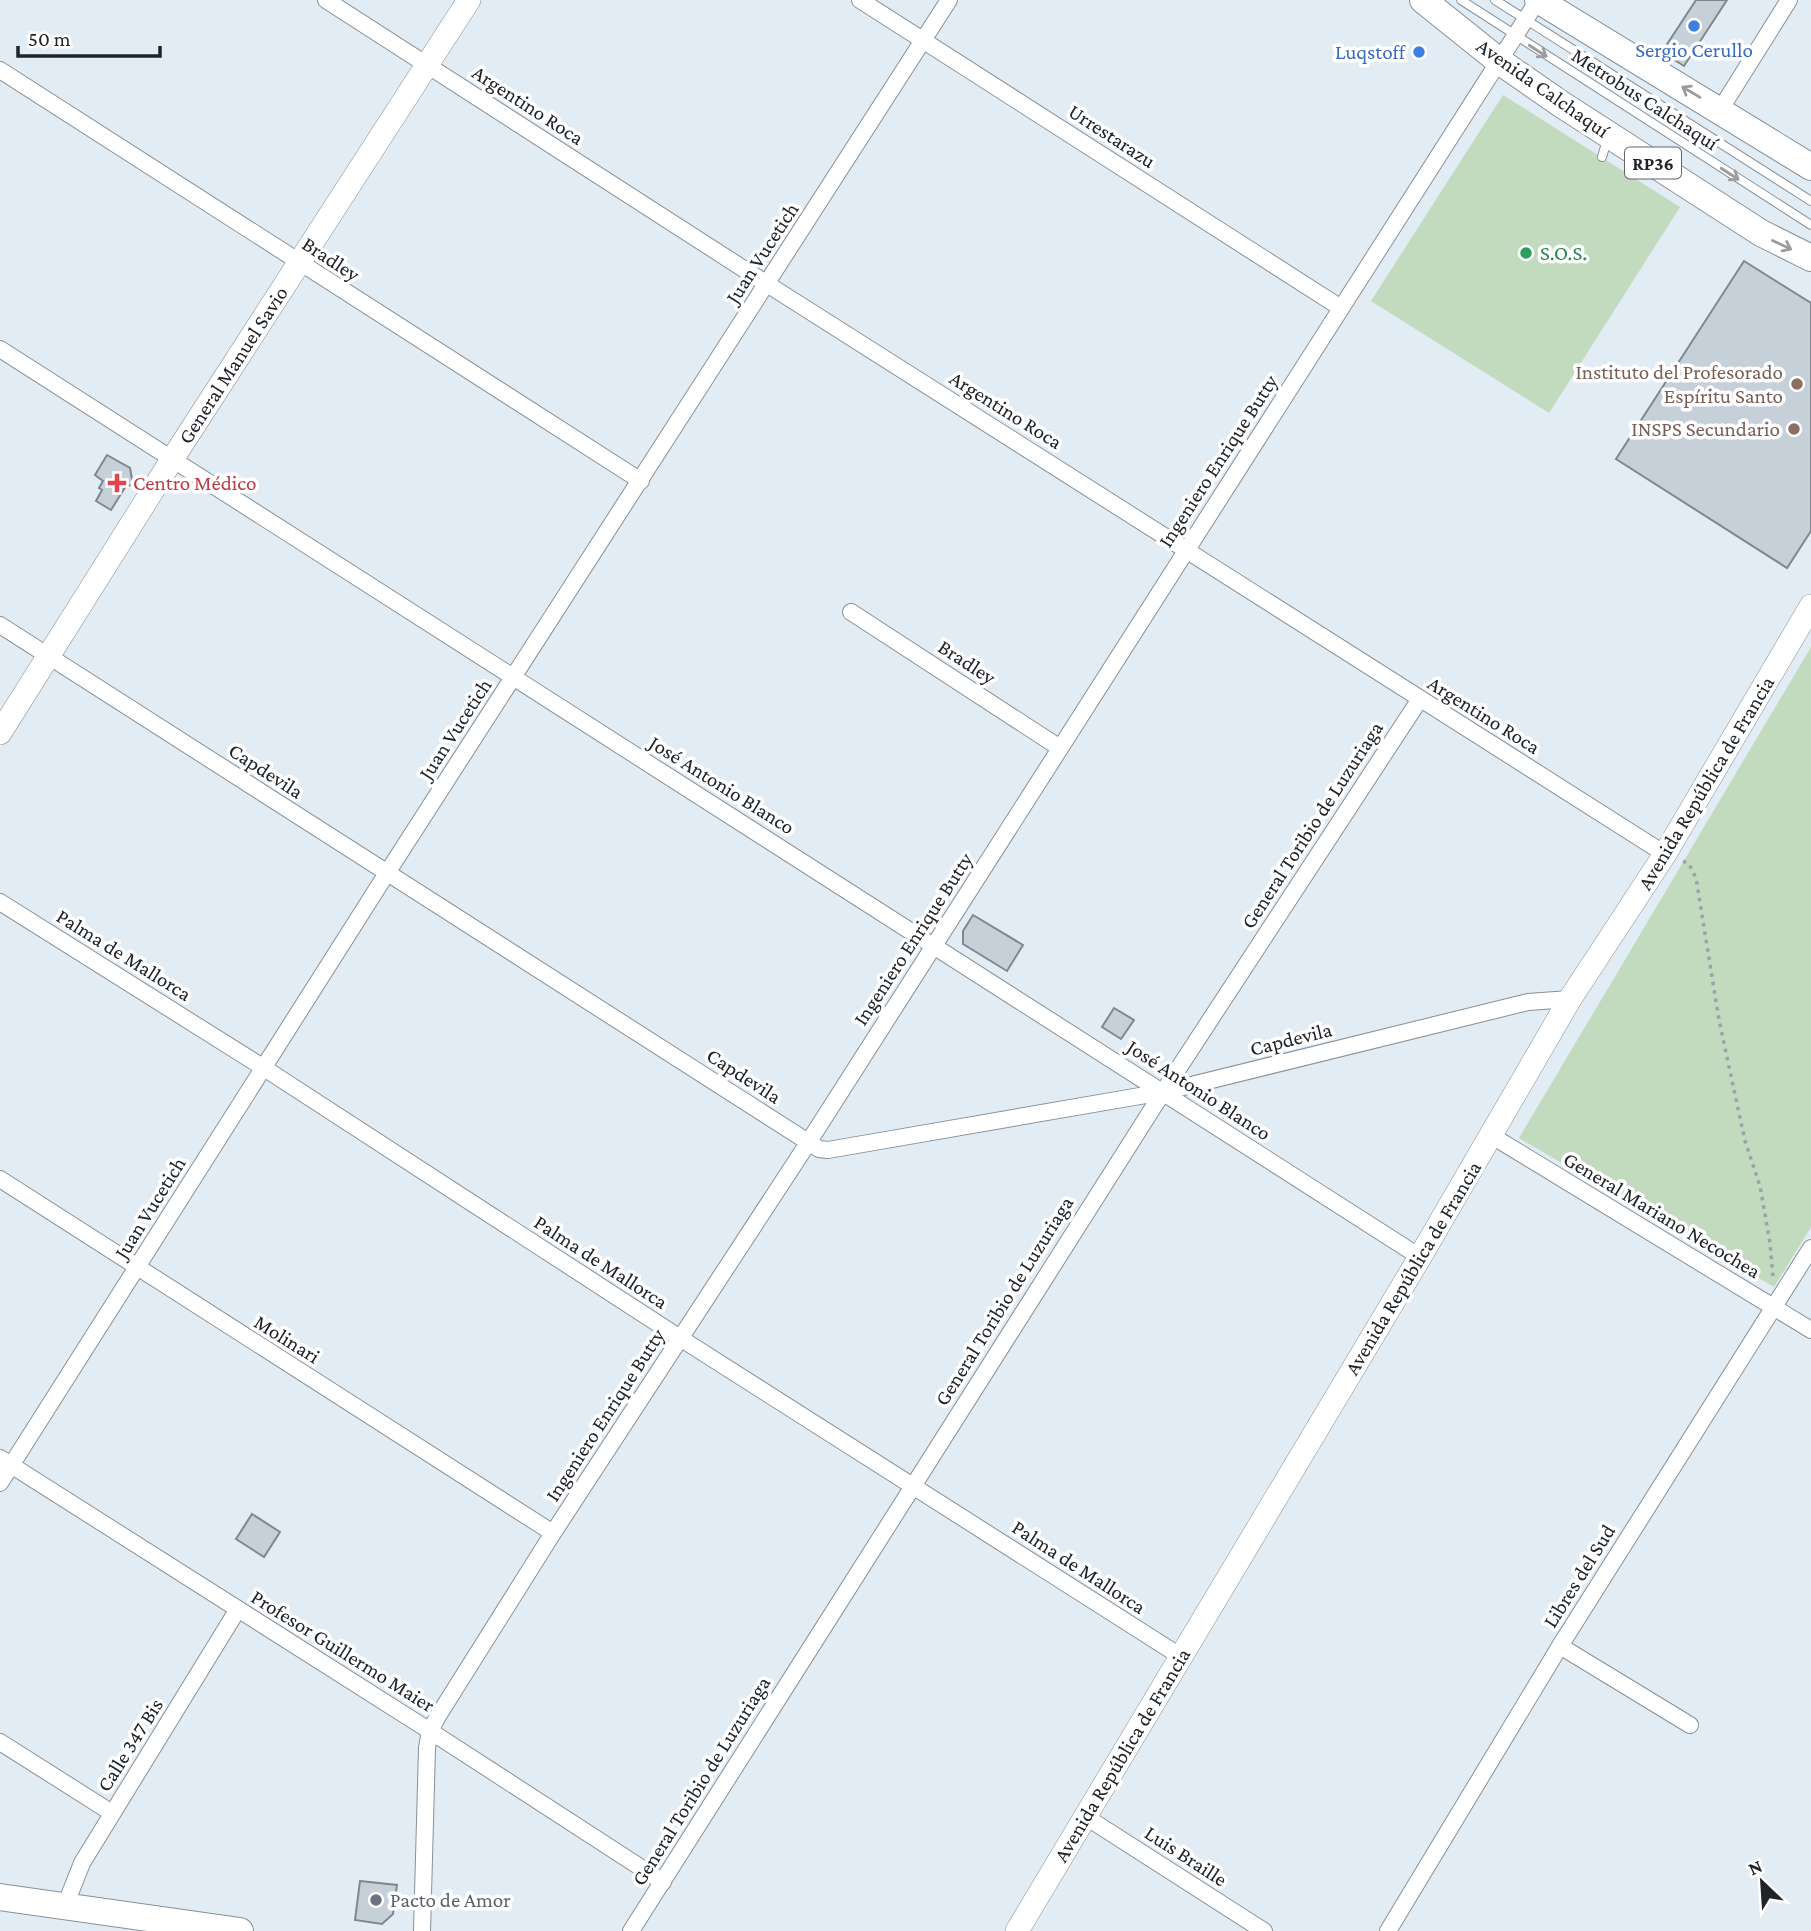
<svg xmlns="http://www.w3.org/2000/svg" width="1811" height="1931" font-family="'Crimson Pro',serif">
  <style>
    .green { fill: #c2dabe }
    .building { fill: #c6d0d9; stroke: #7f8890; stroke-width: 2 }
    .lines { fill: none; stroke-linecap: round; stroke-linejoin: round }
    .lane-casing { stroke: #879199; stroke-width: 10 }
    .street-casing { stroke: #879199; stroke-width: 18 }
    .secondary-casing { stroke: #879199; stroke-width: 24 }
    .primary-casing { stroke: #879199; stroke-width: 28 }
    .path { stroke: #9ba3aa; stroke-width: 3.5; stroke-dasharray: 3.5 5; stroke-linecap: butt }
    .lane { stroke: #fff; stroke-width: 8 }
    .street { stroke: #fff; stroke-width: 16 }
    .secondary { stroke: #fff; stroke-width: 23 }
    .primary { stroke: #fff; stroke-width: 26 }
    .oneway { stroke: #9b9c9e }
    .shop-dot { fill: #3f7fe0; stroke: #fff; stroke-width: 2.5 }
    .leisure-dot { fill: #2e9e5b; stroke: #fff; stroke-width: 2.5 }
    .education-dot { fill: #8d6e63; stroke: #fff; stroke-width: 2.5 }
    .health-dot { fill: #e0444e; stroke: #fff; stroke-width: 2.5 }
    .worship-dot { fill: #6b7280; stroke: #fff; stroke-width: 2.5 }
    .labels { text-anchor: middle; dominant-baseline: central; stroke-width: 7; stroke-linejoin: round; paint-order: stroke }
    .shield { fill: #fff; stroke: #636568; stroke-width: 2 }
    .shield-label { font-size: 19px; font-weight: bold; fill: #202327 }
    .shop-label { font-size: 21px; fill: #366cbe; stroke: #fff }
    .street-label { font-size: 21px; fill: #202327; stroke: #fff }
    .leisure-label { font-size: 21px; fill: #27864d; stroke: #fff; text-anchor: start }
    .education-label { font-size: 21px; fill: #785e54; stroke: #fff; text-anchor: end }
    .health-label { font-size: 21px; fill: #be3a42; stroke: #fff; text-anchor: start }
    .worship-label { font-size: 21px; fill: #5b616d; stroke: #fff; text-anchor: start }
  </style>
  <rect width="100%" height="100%" fill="#e2ecf5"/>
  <g class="green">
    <polygon points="1503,95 1680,207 1549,413 1371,301"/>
    <polygon points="1811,647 1811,1227 1774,1287 1519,1138"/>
  </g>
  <g class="building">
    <polygon points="1696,0 1727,0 1684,66 1662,52"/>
    <polygon points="1744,261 1811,303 1811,531 1787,568 1616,459"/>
    <polygon points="107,455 130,468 133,485 126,486 111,510 96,501 102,490 99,488 103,481 95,475"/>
    <polygon points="973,915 1023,945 1007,971 963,944 963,931"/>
    <polygon points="1114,1008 1134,1020 1121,1039 1102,1027"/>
    <polygon points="252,1514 280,1532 264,1557 236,1539"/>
    <polygon points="360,1881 397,1885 393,1914 382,1924 355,1920"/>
  </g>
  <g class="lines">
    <g class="lane-casing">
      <g id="lane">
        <polyline points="1461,0 1811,225"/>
        <polyline points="1495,0 1811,201"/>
        <polyline points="1602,157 1607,140"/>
      </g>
    </g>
    <g class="street-casing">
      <g id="street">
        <polyline points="326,0 767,284 1665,854"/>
        <polyline points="860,0 1341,308"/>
        <polyline points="0,70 641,481"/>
        <polyline points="1720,110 1789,0"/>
        <polyline points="0,349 1420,1257"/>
        <polyline points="851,612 1060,748"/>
        <polyline points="0,625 819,1149 828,1150 1163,1092 1528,1002 1570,999"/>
        <polyline points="0,902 264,1068 680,1338 1180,1656"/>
        <polyline points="1492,1136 1811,1330"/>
        <polyline points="0,1179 553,1533"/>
        <polyline points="0,1458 430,1731 663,1882"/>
        <polyline points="0,1483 387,873 949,0"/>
        <polyline points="1560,1646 1690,1725"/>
        <polyline points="0,1742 112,1813"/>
        <polyline points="1086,1817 1264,1931"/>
        <polyline points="65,1906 82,1863 238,1609"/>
        <polyline points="422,1931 427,1748 430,1731 438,1716 553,1533 808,1143 1538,0"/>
        <polyline points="631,1931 1163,1092 1420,699"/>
        <polyline points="1388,1931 1560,1646 1811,1248"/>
      </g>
    </g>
    <g class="secondary-casing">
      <g id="secondary">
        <polyline points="0,733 173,458 469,0"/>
        <polyline points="1017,1931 1420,1257 1570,999 1665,854 1811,606"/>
      </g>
    </g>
    <g class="primary-casing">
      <g id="primary">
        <polyline points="1423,0 1499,61 1561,104 1761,233 1811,258"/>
        <polyline points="1538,0 1811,167"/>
        <polyline points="0,1897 240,1931"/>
      </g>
    </g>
    <polyline class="path" points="1683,861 1689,864 1696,878 1719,1020 1745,1141 1760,1186 1770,1243 1773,1277"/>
    <use href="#lane" class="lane"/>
    <use href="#street" class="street"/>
    <use href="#secondary" class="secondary"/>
    <use href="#primary" class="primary"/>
  </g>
  <defs><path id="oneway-shaft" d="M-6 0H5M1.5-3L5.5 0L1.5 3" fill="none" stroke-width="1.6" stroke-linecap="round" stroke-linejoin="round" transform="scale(1.75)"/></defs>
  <g class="oneway">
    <use href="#oneway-shaft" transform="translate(1538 51) rotate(33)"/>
    <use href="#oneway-shaft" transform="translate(1691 92) rotate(-149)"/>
    <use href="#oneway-shaft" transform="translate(1730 174) rotate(33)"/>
    <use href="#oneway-shaft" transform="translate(1782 245) rotate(26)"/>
  </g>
  <g class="shop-dot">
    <circle cx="1694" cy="26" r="7"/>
    <circle cx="1419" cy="52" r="7"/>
  </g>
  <circle class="leisure-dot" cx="1526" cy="253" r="7"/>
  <g class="education-dot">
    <circle cx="1797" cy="384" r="7"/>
    <circle cx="1794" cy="429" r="7"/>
  </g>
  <path class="health-dot" d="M113.5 472.5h7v7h7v7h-7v7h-7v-7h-7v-7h7z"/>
  <circle class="worship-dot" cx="376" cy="1900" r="7"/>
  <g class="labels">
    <rect class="shield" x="1625" y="147.5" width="56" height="31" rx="5"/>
    <g class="shield-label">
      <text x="1653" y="163">RP36</text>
    </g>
    <g class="shop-label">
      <text x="1694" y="50">Sergio Cerullo</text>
      <text x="1405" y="52" text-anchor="end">Luqstoff</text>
    </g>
    <g class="street-label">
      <text transform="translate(1543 88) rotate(35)">Avenida Calchaquí</text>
      <text transform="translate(1645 99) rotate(33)">Metrobus Calchaquí</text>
      <text transform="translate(528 105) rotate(33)">Argentino Roca</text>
      <text transform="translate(1112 136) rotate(33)">Urrestarazu</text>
      <text transform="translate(762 253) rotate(-57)">Juan Vucetich</text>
      <text transform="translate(331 259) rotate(33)">Bradley</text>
      <text transform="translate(233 365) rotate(-57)">General Manuel Savio</text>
      <text transform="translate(1006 410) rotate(32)">Argentino Roca</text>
      <text transform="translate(1218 461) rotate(-57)">Ingeniero Enrique Butty</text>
      <text transform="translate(967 662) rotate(33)">Bradley</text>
      <text transform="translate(1484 715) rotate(32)">Argentino Roca</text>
      <text transform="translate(455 729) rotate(-57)">Juan Vucetich</text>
      <text transform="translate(266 771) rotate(33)">Capdevila</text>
      <text transform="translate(1706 783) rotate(-59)">Avenida República de Francia</text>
      <text transform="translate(722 785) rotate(32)">José Antonio Blanco</text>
      <text transform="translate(1312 825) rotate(-57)">General Toribio de Luzuriaga</text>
      <text transform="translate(913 939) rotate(-57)">Ingeniero Enrique Butty</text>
      <text transform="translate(124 955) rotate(32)">Palma de Mallorca</text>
      <text transform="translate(1291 1039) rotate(-14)">Capdevila</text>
      <text transform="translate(744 1076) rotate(33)">Capdevila</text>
      <text transform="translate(1199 1090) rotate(33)">José Antonio Blanco</text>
      <text transform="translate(150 1208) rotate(-58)">Juan Vucetich</text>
      <text transform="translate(1662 1215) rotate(31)">General Mariano Necochea</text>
      <text transform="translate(601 1262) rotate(33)">Palma de Mallorca</text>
      <text transform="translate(1413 1268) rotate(-59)">Avenida República de Francia</text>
      <text transform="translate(1004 1301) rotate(-58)">General Toribio de Luzuriaga</text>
      <text transform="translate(287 1339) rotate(32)">Molinari</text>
      <text transform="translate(605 1415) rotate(-57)">Ingeniero Enrique Butty</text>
      <text transform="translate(1079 1567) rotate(33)">Palma de Mallorca</text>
      <text transform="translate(1579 1576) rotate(-58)">Libres del Sud</text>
      <text transform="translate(343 1651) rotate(32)">Profesor Guillermo Maier</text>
      <text transform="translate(130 1745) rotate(-58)">Calle 347 Bis</text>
      <text transform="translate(1122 1755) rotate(-59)">Avenida República de Francia</text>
      <text transform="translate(701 1781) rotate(-58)">General Toribio de Luzuriaga</text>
      <text transform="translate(1186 1856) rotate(33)">Luis Braille</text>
    </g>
    <g class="leisure-label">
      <text x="1540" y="253">S.O.S.</text>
    </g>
    <g class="education-label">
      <text x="1783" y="372">Instituto del Profesorado<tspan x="1783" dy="24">Espíritu Santo</tspan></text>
      <text x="1780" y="429">INSPS Secundario</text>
    </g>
    <g class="health-label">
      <text x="133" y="483">Centro Médico</text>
    </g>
    <g class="worship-label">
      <text x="390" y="1900">Pacto de Amor</text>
    </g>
  </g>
  <g transform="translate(1762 1882) rotate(335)" stroke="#ffffff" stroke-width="5" paint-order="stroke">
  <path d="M0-5L12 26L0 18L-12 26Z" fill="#202327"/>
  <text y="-10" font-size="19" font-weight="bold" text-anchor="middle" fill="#202327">N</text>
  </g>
  <path d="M18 46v10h142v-10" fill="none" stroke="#202327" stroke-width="3.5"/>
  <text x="28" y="46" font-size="21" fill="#202327" stroke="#ffffff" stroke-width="5" paint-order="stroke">50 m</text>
</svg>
